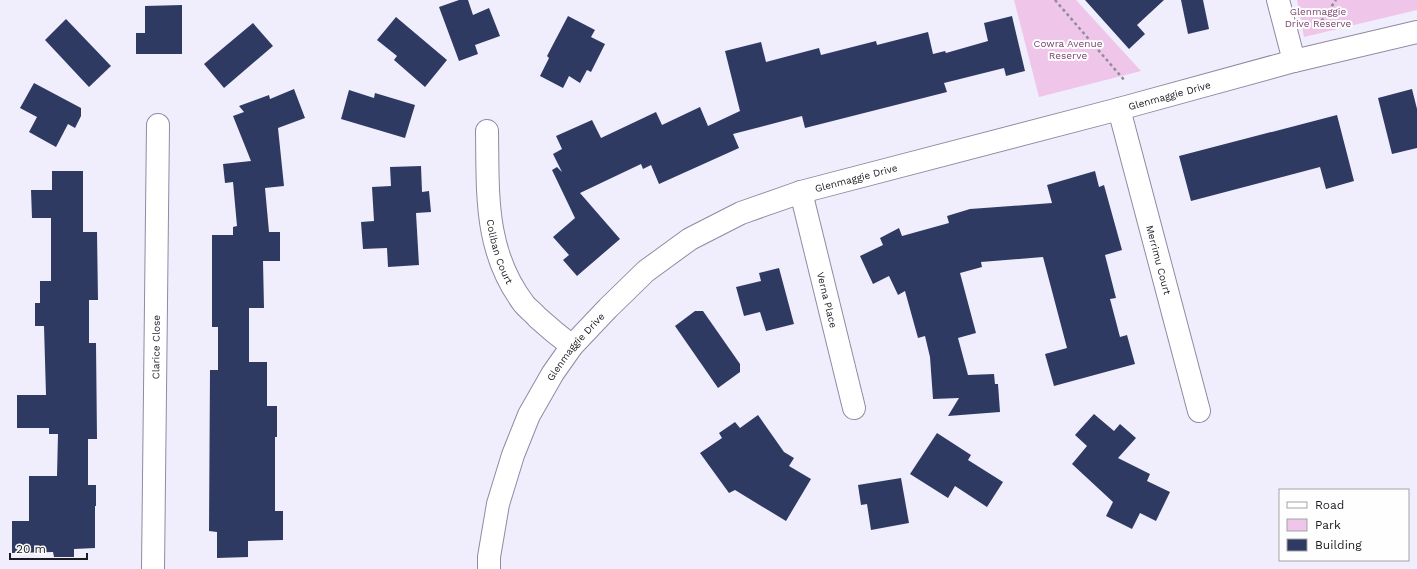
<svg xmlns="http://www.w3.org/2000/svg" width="1417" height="569" font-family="'Work Sans',sans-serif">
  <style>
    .green { fill: #efc5e9 }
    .building { fill: #2f3a63 }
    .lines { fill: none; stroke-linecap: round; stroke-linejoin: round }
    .street-casing { stroke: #8e8ba2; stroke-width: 24 }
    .path { stroke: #8f8d99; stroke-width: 2.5; stroke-dasharray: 3 3; stroke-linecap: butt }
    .street { stroke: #fff; stroke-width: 22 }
    .labels { text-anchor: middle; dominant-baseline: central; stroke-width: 4; stroke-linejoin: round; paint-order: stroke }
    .park-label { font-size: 10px; fill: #773f70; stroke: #fdfefd }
    .street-label { font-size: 10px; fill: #1b1a22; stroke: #fdfefd }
  </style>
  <rect width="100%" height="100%" fill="#f0eefd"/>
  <g class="green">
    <polygon points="1014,0 1076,0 1141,71 1039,97"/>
    <polygon points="1297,0 1417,0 1417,10 1304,37"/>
  </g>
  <g class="building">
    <polygon points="459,0 468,0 473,15 489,8 500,36 475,45 478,54 459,61 439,7"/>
    <polygon points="1085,0 1164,0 1137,25 1145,34 1129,49"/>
    <polygon points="1181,0 1203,0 1209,29 1188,34"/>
    <polygon points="182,5 182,54 136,54 136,33 145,33 145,6"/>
    <polygon points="568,16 595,30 591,37 605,44 591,72 587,70 580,83 569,76 563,88 540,76 549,58 547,56"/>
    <polygon points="1012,16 1025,71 1006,76 1004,68 944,83 947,92 805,128 802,116 733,134 739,148 659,184 651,165 643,169 641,164 580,193 620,239 577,276 563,260 569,255 553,237 575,218 552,170 557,167 562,172 553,154 562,149 556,136 592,120 601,138 656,112 662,125 700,107 708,126 740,111 725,51 761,42 766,62 819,48 821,55 876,41 877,45 928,32 933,54 945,51 946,53 988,41 984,23"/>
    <polygon points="396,17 447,60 425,87 394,60 397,56 377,40"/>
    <polygon points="66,19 111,66 89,87 45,40"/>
    <polygon points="253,23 273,46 224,88 204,64"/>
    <polygon points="34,83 81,108 81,116 75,128 68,124 56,147 29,132 37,117 20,108"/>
    <polygon points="294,89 305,118 278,128 284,186 265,188 269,232 280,232 280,261 263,261 264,308 249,308 249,362 267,362 267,406 277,406 277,437 275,437 275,511 283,511 283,540 248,541 248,557 217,558 217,532 209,531 210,370 218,370 218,327 212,327 212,235 233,235 233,227 237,226 233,182 225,183 223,164 251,161 233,116 244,112 239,106 269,95 270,99"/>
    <polygon points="1412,89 1417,109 1417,148 1392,154 1378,98"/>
    <polygon points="349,90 374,98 375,93 415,105 405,138 341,119"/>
    <polygon points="1337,115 1354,181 1326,189 1320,167 1191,201 1179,156"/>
    <polygon points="421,166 422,192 429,191 431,212 416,213 419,265 388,267 387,248 363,249 361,222 374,221 372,187 391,186 390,167"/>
    <polygon points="52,171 83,171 83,232 97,232 98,300 89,300 89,343 96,343 97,439 88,439 88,485 96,485 96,506 95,506 95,548 74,549 74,557 54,557 53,552 12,553 12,521 29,521 29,476 57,476 58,434 49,434 49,428 17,428 17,395 46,395 44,326 35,326 35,303 40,303 40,281 51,281 51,218 32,218 31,190 52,190"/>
    <polygon points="1095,171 1099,187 1104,185 1122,250 1105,255 1116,298 1110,299 1120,337 1127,335 1135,364 1054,386 1045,354 1067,348 1043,257 981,262 982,267 960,273 976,333 958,338 968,375 994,374 995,384 998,384 1000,412 948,416 959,398 933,399 930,357 925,336 918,338 905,291 898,295 889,276 873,284 860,256 883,245 880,238 899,228 902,236 949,223 947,216 970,209 1052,203 1047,185"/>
    <polygon points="779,268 794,324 766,331 760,312 744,316 736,287 761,281 759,273"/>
    <polygon points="695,311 703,311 740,364 740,372 718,388 675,326"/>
    <polygon points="1094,414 1114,431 1120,424 1136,438 1118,458 1150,474 1147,481 1170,492 1156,521 1140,513 1132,529 1106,516 1113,502 1072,464 1087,446 1075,435"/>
    <polygon points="758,415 784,452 794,458 789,466 811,479 786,521 735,490 729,493 700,453 722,438 719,433 735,422 740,428"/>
    <polygon points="937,433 971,455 968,460 1003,482 987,507 955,486 948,498 910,474"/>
    <polygon points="901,478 909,523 871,530 867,504 861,505 858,485"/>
  </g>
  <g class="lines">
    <g class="street-casing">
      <g id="street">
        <polyline points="1278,0 1294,61"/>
        <path id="s1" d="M1119 109 1199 411"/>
        <path id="s2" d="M487 131C488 194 484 251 524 304 528 309 533 312 537 317 548 327 560 337 572 346"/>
        <path id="s3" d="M801 192 854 408"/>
        <path id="s4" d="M153 569 158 125"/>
        <path id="s5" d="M489 569V557L498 504 513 455 529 415 553 373 572 346 608 308 646 271 690 239 741 213 801 192 1119 109 1294 61 1417 32"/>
      </g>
    </g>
    <g class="path">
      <polyline points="1055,0 1125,81"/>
      <polyline points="1318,26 1336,0"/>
    </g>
    <use href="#street" class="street"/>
  </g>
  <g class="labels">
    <g class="park-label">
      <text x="1318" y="11">Glenmaggie<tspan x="1318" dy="12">Drive Reserve</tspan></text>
      <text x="1068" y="43">Cowra Avenue<tspan x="1068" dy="12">Reserve</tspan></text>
    </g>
    <g class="street-label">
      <text stroke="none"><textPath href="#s5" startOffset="903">Glenmaggie Drive</textPath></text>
      <text stroke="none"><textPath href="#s5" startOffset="579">Glenmaggie Drive</textPath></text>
      <text stroke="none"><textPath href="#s2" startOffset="122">Coliban Court</textPath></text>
      <text stroke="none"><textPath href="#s1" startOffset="156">Merrimu Court</textPath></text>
      <text stroke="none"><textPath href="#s3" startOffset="111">Verna Place</textPath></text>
      <text stroke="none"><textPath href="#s4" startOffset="222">Clarice Close</textPath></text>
      <text stroke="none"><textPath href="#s5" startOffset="243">Glenmaggie Drive</textPath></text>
    </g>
  </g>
  <rect x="1279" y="489" width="130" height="72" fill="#fdfefd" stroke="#a3a3a5"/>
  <rect x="1287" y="502" width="20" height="6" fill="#ffffff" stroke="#a3a3a5"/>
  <text x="1315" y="509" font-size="12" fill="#1b1a22">Road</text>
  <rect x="1287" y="519" width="20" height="12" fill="#efc5e9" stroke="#a3a3a5"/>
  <text x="1315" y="529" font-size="12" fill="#1b1a22">Park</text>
  <rect x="1287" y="539" width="20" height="12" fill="#2f3a63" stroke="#a3a3a5"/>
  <text x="1315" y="549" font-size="12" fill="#1b1a22">Building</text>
  <path d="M10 553v6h77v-6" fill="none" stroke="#1b1a22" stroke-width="2"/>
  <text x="16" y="553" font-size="12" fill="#1b1a22" stroke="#fdfefd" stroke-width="3" paint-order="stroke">20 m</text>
</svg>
